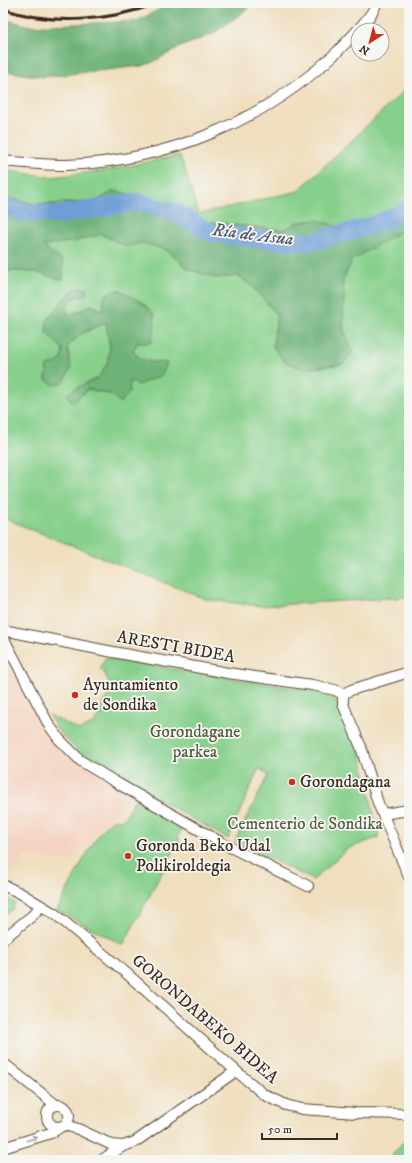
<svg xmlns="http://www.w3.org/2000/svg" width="412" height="1163" font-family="'IM FELL DW Pica',serif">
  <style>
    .built { fill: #f4d3c0 }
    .green { fill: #87d08c; stroke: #617d55; fill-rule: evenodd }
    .forest { fill: #6db278; stroke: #546e4b }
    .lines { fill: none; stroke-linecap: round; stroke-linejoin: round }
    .river { stroke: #6e9ed7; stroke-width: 18 }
    .minor-casing { stroke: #564536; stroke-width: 12 }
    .minor { stroke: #fff; stroke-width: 10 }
    .rail { stroke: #3b2a1e; stroke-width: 3 }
    .oneway { stroke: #a79f9a }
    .poi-dot { fill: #c8321e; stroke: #f6f6f2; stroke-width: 1.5 }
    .labels { text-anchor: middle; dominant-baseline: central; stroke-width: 3.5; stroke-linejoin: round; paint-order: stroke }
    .street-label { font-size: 17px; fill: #3b2a1e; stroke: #f6f6f2 }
    .poi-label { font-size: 17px; fill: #3b2a1e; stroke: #f6f6f2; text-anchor: start }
    .park-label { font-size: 17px; fill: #525c3f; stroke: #f6f6f2 }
    .water-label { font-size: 18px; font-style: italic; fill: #4f5868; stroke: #f6f6f2 }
  </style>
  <rect width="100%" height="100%" fill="#f6f6f2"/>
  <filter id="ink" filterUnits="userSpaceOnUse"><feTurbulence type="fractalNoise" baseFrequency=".025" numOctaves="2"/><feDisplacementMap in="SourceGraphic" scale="8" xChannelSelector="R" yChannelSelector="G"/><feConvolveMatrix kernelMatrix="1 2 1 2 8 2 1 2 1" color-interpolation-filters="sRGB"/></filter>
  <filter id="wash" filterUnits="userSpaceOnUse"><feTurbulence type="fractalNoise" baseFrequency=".012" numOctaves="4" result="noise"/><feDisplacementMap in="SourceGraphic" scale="16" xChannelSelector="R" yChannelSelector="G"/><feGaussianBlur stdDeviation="0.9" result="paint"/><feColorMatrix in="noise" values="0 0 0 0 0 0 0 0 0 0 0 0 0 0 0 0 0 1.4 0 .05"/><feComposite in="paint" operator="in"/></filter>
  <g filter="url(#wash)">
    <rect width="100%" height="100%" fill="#f0dfbf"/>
    <polygon class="built" points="12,670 46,728 130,795 70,862 24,855 14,872 3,867 3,705"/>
    <g class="green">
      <polygon points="409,86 409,198 405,202 363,222 336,226 317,220 298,222 284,230 203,222 175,204 114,191 96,201 52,204 34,204 3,197 3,170 51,177 110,170 180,155 199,214 298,191"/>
      <path d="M409 226V258L406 262 409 267V597L260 606 208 600 3 518V273L7 271 35 272 62 280 42 246 76 241 101 234 125 246 143 243 167 250 188 269 216 278 239 276 253 287 277 315 273 347 303 369 343 364 353 352 343 328 344 298 343 280 352 260ZM76 288 65 308 69 315 80 311 91 305 104 311V297L111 291 120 290 129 296 137 343 133 351 140 359 153 362 167 363 162 375 138 385 130 381 112 395 88 389 83 395 85 384 98 378 107 364 110 348 106 322 81 334 67 347 70 358 46 379 47 367C51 365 56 364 59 362 70 352 52 331 47 321Z"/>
      <polygon points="105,658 332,694 361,755 379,837 347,849 313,880 235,841 268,775 259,768 228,839 83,756 57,730 49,715 79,730 95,723 111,688 105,674 100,669"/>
      <path d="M135 799 184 825 177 838 180 839 123 945 57 910C67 892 96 830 111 821 114 819 119 819 123 820Z"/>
      <polygon points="3,896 15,903 13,909 3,916"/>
      <polygon points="409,1135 409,1160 388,1160"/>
    </g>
    <g class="forest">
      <polygon points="172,3 254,3 238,16 213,34 180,47 151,63 142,66 44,77 3,71 3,19 30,26 137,21"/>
      <polygon points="114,191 175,204 203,222 284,230 298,222 317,220 336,226 363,222 405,202 409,198 409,226 352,260 343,280 344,298 343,328 353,352 343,364 303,369 284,361 273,347 277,315 253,287 239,276 216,278 188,269 167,250 143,243 125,246 101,234 76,241 43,246 63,261 63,280 35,272 7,271 3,273 3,197 34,204 52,204 96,201"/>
      <path d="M76 288H88L86 296 71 299 65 308 69 315 80 311 91 305 103 311 104 297 111 291 120 290 143 303 154 314 155 327 151 343H137L133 351 140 359 153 362 167 363 162 375 138 385 130 381 129 393 120 403 112 395 88 389 74 402 70 400 67 394 74 389 98 378 107 364 110 348 106 322 81 334 67 347 71 368 64 382 54 385 46 380 47 366C59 362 62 362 63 349L46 333 47 321 63 300Z"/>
    </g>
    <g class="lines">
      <polyline class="river" points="3,206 22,212 59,215 137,202 177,213 211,233 258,239 310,242 371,226 409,210"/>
    </g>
  </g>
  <g filter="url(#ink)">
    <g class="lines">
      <g class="minor-casing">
        <g id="minor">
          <path d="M3 161C24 163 45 165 66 165 167 161 263 122 337 52 346 42 375 15 376 3"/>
          <polyline points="3,630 113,652 228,673 312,685 335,690 343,694"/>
          <polyline points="3,637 49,725 59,739 81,761 117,783 224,844 308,886"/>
          <polyline points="343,694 343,704 361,747 378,803 409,877"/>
          <polyline points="343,694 351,690 409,672"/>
          <polyline points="383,814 409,810"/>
          <polyline points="3,885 20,893 55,914 125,972 236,1071 265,1095 286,1105 302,1109 356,1113 409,1114"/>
          <polyline points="3,939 32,916 41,906"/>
          <polyline points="3,1063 56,1105"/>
          <circle cx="58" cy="1116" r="11"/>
          <polyline points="65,1125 78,1129 112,1145 123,1146 135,1142 236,1071"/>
          <polyline points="3,1148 51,1133 59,1128"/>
          <polyline points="102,1160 123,1146"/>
        </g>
      </g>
      <use href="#minor" class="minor"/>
      <path class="rail" d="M3 9C53 26 110 21 158 3"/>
    </g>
    <defs><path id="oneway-shaft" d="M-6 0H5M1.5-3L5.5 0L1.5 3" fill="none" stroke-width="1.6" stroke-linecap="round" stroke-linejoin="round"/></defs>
    <use class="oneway" href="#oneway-shaft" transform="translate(32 1139) rotate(-17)"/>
  </g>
  <g class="poi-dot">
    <circle cx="75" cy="695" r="4"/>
    <circle cx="292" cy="782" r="4"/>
    <circle cx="128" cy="856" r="4"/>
  </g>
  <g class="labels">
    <g class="street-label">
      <text transform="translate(176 647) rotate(10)">ARESTI BIDEA</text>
      <text transform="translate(205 1019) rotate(41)">GORONDABEKO BIDEA</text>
    </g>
    <g class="poi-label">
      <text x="83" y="685">Ayuntamiento<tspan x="83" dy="20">de Sondika</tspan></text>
      <text x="300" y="782">Gorondagana</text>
      <text x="136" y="846">Goronda Beko Udal<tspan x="136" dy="20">Polikiroldegia</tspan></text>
    </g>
    <g class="park-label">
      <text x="195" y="732">Gorondagane<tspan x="195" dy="20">parkea</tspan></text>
      <text x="305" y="824">Cementerio de Sondika</text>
    </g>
    <g class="water-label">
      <text transform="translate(253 235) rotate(7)">Ría de Asua</text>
    </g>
  </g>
  <rect width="412" height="1163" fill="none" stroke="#f6f6f2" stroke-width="16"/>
  <g transform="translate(370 42) rotate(216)"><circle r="19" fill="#f6f6f2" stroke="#aba49d"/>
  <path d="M0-3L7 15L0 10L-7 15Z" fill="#c8321e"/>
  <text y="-6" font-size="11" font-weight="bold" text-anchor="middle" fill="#3b2a1e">N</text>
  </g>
  <path d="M262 1133v6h75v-6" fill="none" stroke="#3b2a1e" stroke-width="2"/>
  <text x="268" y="1133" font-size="12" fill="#3b2a1e" stroke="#f6f6f2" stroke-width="3" paint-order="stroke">50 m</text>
</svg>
